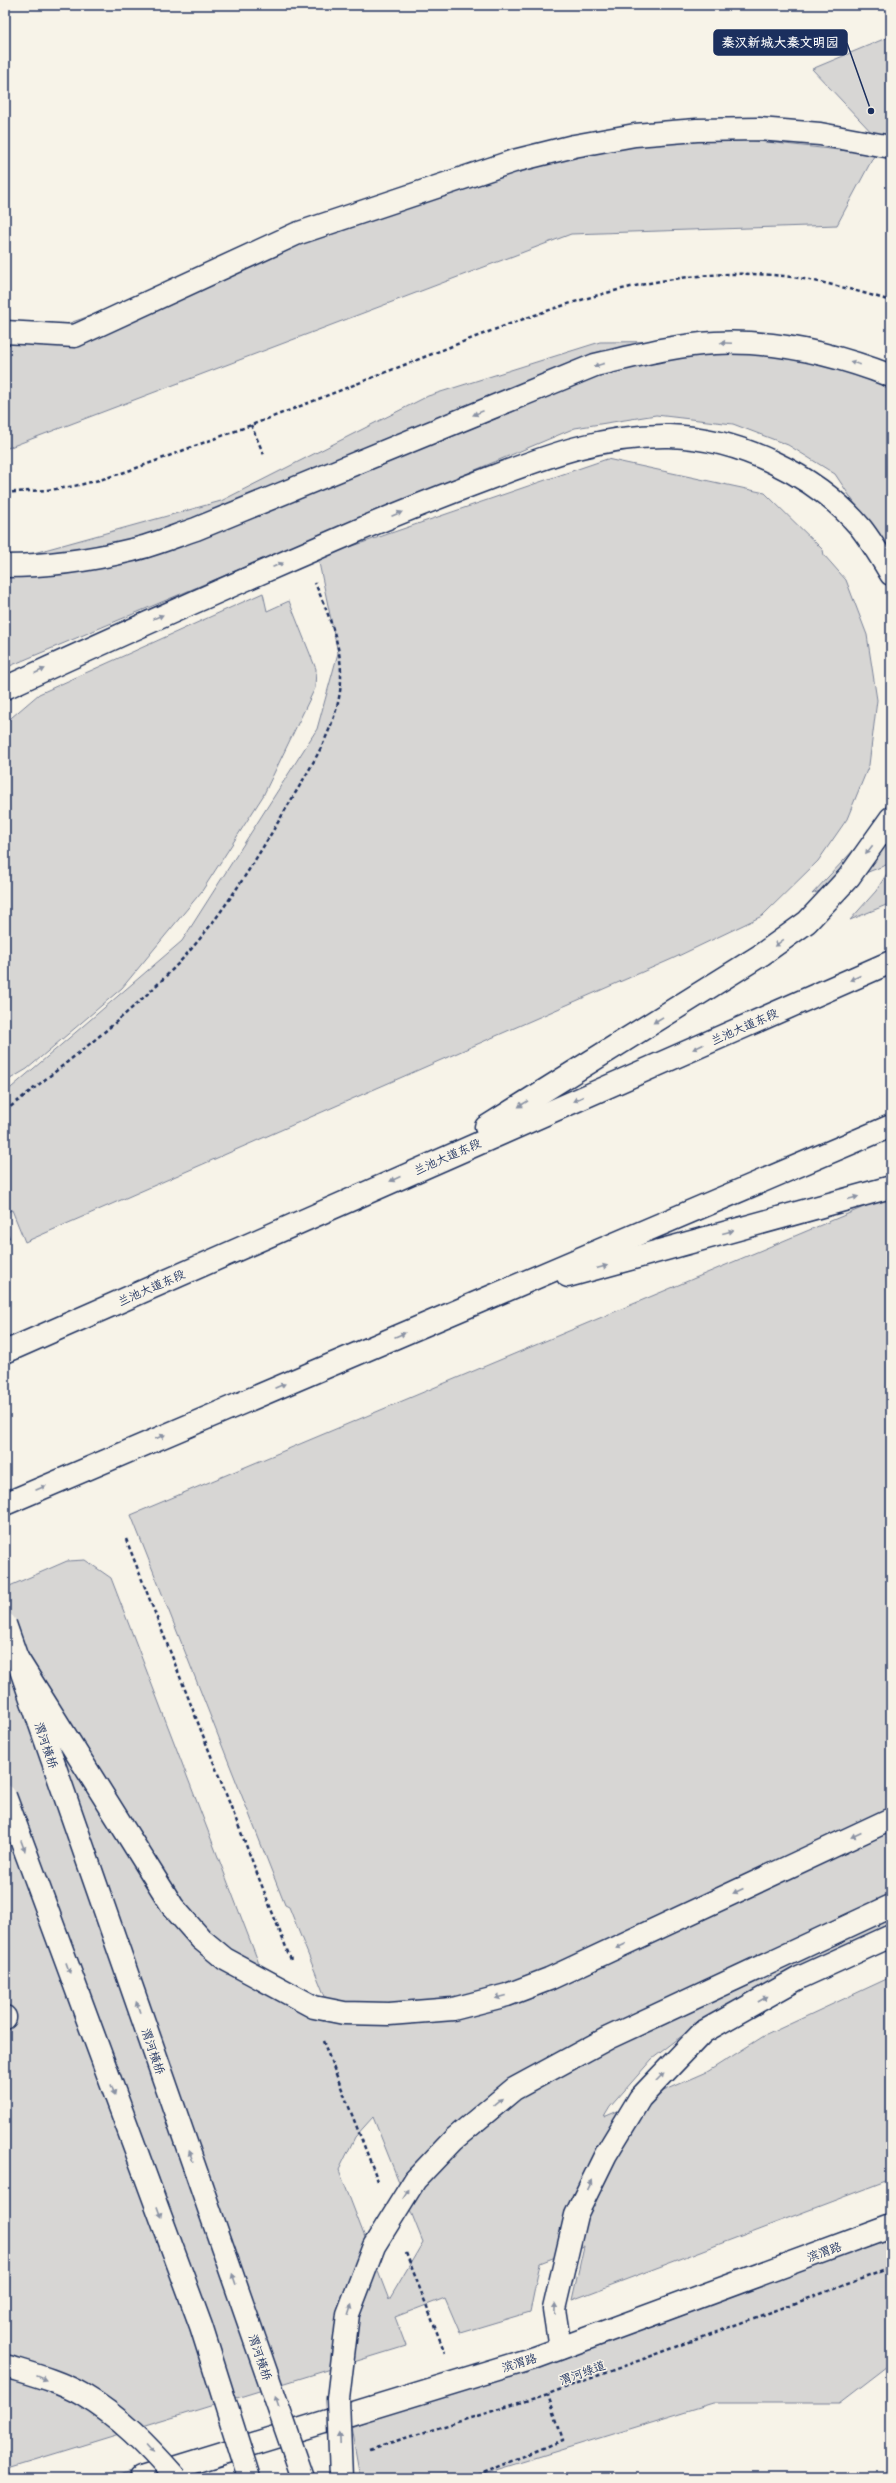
<svg xmlns="http://www.w3.org/2000/svg" width="896" height="2483" font-family="'Playpen Sans','LXGW WenKai TC',sans-serif">
  <style>
    .green { fill: #d7d6d4; stroke: #798299; fill-rule: evenodd }
    .lines { fill: none; stroke-linecap: round; stroke-linejoin: round }
    .minor-casing { stroke: #1b2f5e; stroke-width: 25 }
    .major-casing { stroke: #1b2f5e; stroke-width: 25 }
    .path { stroke: #1b2f5e; stroke-width: 2.5; stroke-dasharray: 4 3; stroke-linecap: butt }
    .minor { stroke: #f7f3e8; stroke-width: 22 }
    .major { stroke: #f7f3e8; stroke-width: 22 }
    .major-bridge-casing { stroke: #1b2f5e; stroke-width: 25; stroke-linecap: butt }
    .major-bridge { stroke: #f7f3e8; stroke-width: 22 }
    .oneway { fill: #8991a3 }
    .labels { text-anchor: middle; dominant-baseline: central; stroke-width: 3; stroke-linejoin: round; paint-order: stroke }
    .street-label { font-size: 12px; fill: #1b2f5e; stroke: #f7f3e8 }
    .leader { fill: none; stroke: #1b2f5e; stroke-width: 1.5 }
    .callout-dot { fill: #1b2f5e; stroke: #f7f3e8; stroke-width: 1.5 }
    .callout { fill: #1b2f5e; stroke: #1b2f5e; stroke-width: 1.5 }
    .callout-label { font-size: 13px; text-anchor: middle; font-weight: bold; fill: #fff }
  </style>
  <rect width="100%" height="100%" fill="#f7f3e8"/>
  <filter id="ink" filterUnits="userSpaceOnUse"><feTurbulence type="fractalNoise" baseFrequency=".025" numOctaves="2"/><feDisplacementMap in="SourceGraphic" scale="8" xChannelSelector="R" yChannelSelector="G"/><feConvolveMatrix kernelMatrix="1 2 1 2 8 2 1 2 1" color-interpolation-filters="sRGB"/></filter>
  <g filter="url(#ink)">
    <g class="green">
      <polygon points="891,36 891,153 812,69"/>
      <polygon points="703,135 875,154 837,225 571,234 5,449 5,346 548,153"/>
      <path d="M730 341 848 362 891 386V558L835 474 788 445 733 424 656 415 575 428 5 668V561L221 501 428 396 600 342ZM520 408V409L355 475 512 409Z"/>
      <polygon points="607,459 765,493 823,550 824,555 846,580 867,635 877,700 869,765 847,819 818,861 762,916 672,959 25,1242 12,1210 7,1212 5,1205 5,1093 182,941 317,729 338,653 318,558"/>
      <polygon points="263,593 267,611 289,601 316,669 315,688 263,796 202,891 122,988 27,1069 5,1082 5,723 39,694"/>
      <polygon points="891,794 891,863 812,894 878,824"/>
      <polygon points="891,867 891,903 850,920 876,891"/>
      <path d="M891 1198V1928L696 2025 652 2059 610 2107 604 2117 707 2072 764 2036 891 1977V2179L572 2300 584 2246 540 2263 530 2312 460 2333 445 2298 395 2317 406 2346 5 2469V1588L67 1561 85 1560 111 1578 261 1969 328 2004 289 1907 285 1905 131 1515 883 1199ZM373 2117 423 2242 389 2300 339 2170 355 2137Z"/>
      <polygon points="891,2223 891,2363 839,2403 713,2403 470,2478 360,2478 351,2427"/>
      <polygon points="145,2466 156,2478 112,2478"/>
    </g>
    <g class="lines">
      <g class="minor-casing">
        <g id="minor">
          <polyline points="5,332 75,336 296,234 514,161 574,146 635,135 697,130 759,129 820,134 891,147"/>
          <polyline points="560,2348 554,2309 576,2215 606,2154 640,2098 703,2032 799,1978 891,1936"/>
        </g>
      </g>
      <g class="major-casing">
        <g id="major">
          <path d="M5 566C47 566 91 560 132 550 154 545 175 536 196 529L595 365C635 356 674 345 715 343 774 340 837 355 891 376"/>
          <path d="M5 688C115 637 225 588 336 540 386 518 436 498 487 479 550 455 602 435 669 436 739 438 816 475 861 528 872 542 882 559 891 574"/>
          <polyline points="486,1127 761,955 807,922 849,877 891,818"/>
          <polyline points="568,1276 891,1187"/>
          <polyline points="5,1352 891,962"/>
          <polyline points="5,1504 891,1126"/>
          <polyline points="5,2017 5,2018"/>
          <polyline points="141,2478 534,2358 891,2226"/>
        </g>
      </g>
      <g class="path">
        <polyline points="251,425 264,455"/>
        <path d="M5 493C22 491 39 491 56 489 109 482 161 458 211 440 285 413 358 383 432 354 546 309 666 261 792 277 825 282 858 291 891 301"/>
        <path d="M5 1111C62 1066 121 1022 172 970 220 921 255 861 290 802 312 765 342 719 341 675 341 643 327 611 315 583"/>
        <polyline points="5,1228 9,1240"/>
        <polyline points="126,1539 291,1960"/>
        <polyline points="323,2041 378,2181"/>
        <polyline points="406,2253 445,2353"/>
        <polyline points="370,2449 548,2394 891,2268"/>
        <polyline points="470,2478 563,2440 548,2394"/>
      </g>
      <use href="#minor" class="minor"/>
      <use href="#major" class="major"/>
      <g class="major-bridge-casing">
        <g id="major-bridge">
          <polyline points="5,1624 303,2478"/>
          <polyline points="15,1655 173,1907 201,1939 225,1959 314,2007 344,2013 389,2014 453,2009 507,1995 549,1979 891,1819"/>
          <polyline points="5,1796 201,2326 249,2478"/>
          <path d="M5 2366C31 2374 59 2381 83 2395 119 2416 148 2446 176 2478"/>
          <polyline points="341,2478 338,2399 348,2314 374,2246 415,2180 454,2139 514,2089 608,2038 891,1906"/>
        </g>
      </g>
      <use href="#major-bridge" class="major-bridge"/>
    </g>
    <defs><path id="oneway-solid" d="M-6-.8H1V-3.2L6.5 0L1 3.2V.8H-6Z"/></defs>
    <g class="oneway">
      <use href="#oneway-solid" transform="translate(726 343) rotate(-177)"/>
      <use href="#oneway-solid" transform="translate(855 363) rotate(-164)"/>
      <use href="#oneway-solid" transform="translate(599 365) rotate(164)"/>
      <use href="#oneway-solid" transform="translate(478 413) rotate(158)"/>
      <use href="#oneway-solid" transform="translate(397 514) rotate(-23)"/>
      <use href="#oneway-solid" transform="translate(278 565) rotate(-23)"/>
      <use href="#oneway-solid" transform="translate(158 617) rotate(-23)"/>
      <use href="#oneway-solid" transform="translate(40 671) rotate(-25)"/>
      <use href="#oneway-solid" transform="translate(869 850) rotate(127)"/>
      <use href="#oneway-solid" transform="translate(779 943) rotate(144)"/>
      <use href="#oneway-solid" transform="translate(855 978) rotate(156)"/>
      <use href="#oneway-solid" transform="translate(658 1020) rotate(148)"/>
      <use href="#oneway-solid" transform="translate(698 1047) rotate(156)"/>
      <use href="#oneway-solid" transform="translate(578 1099) rotate(156)"/>
      <use href="#oneway-solid" transform="translate(523 1104) rotate(148)"/>
      <use href="#oneway-solid" transform="translate(395 1179) rotate(156)"/>
      <use href="#oneway-solid" transform="translate(853 1198) rotate(-15)"/>
      <use href="#oneway-solid" transform="translate(728 1232) rotate(-15)"/>
      <use href="#oneway-solid" transform="translate(602 1267) rotate(-15)"/>
      <use href="#oneway-solid" transform="translate(400 1335) rotate(-23)"/>
      <use href="#oneway-solid" transform="translate(280 1386) rotate(-23)"/>
      <use href="#oneway-solid" transform="translate(160 1437) rotate(-23)"/>
      <use href="#oneway-solid" transform="translate(41 1488) rotate(-23)"/>
      <use href="#oneway-solid" transform="translate(856 1835) rotate(155)"/>
      <use href="#oneway-solid" transform="translate(23 1846) rotate(70)"/>
      <use href="#oneway-solid" transform="translate(738 1891) rotate(155)"/>
      <use href="#oneway-solid" transform="translate(621 1946) rotate(155)"/>
      <use href="#oneway-solid" transform="translate(68 1968) rotate(70)"/>
      <use href="#oneway-solid" transform="translate(501 1997) rotate(165)"/>
      <use href="#oneway-solid" transform="translate(763 1999) rotate(-30)"/>
      <use href="#oneway-solid" transform="translate(138 2007) rotate(-109)"/>
      <use href="#oneway-solid" transform="translate(660 2077) rotate(-46)"/>
      <use href="#oneway-solid" transform="translate(113 2090) rotate(70)"/>
      <use href="#oneway-solid" transform="translate(498 2102) rotate(-40)"/>
      <use href="#oneway-solid" transform="translate(191 2156) rotate(-109)"/>
      <use href="#oneway-solid" transform="translate(590 2185) rotate(-64)"/>
      <use href="#oneway-solid" transform="translate(406 2194) rotate(-58)"/>
      <use href="#oneway-solid" transform="translate(159 2212) rotate(70)"/>
      <use href="#oneway-solid" transform="translate(234 2279) rotate(-109)"/>
      <use href="#oneway-solid" transform="translate(555 2309) rotate(-88)"/>
      <use href="#oneway-solid" transform="translate(350 2310) rotate(-72)"/>
      <use href="#oneway-solid" transform="translate(42 2378) rotate(22)"/>
      <use href="#oneway-solid" transform="translate(277 2402) rotate(-109)"/>
      <use href="#oneway-solid" transform="translate(340 2439) rotate(-92)"/>
      <use href="#oneway-solid" transform="translate(150 2448) rotate(49)"/>
    </g>
  </g>
  <g class="labels">
    <g class="street-label">
      <text transform="translate(744 1026) rotate(-24)">兰池大道东段</text>
      <text transform="translate(447 1156) rotate(-24)">兰池大道东段</text>
      <text transform="translate(151 1287) rotate(-24)">兰池大道东段</text>
      <text transform="translate(47 1745) rotate(71)">渭河横桥</text>
      <text transform="translate(154 2051) rotate(71)">渭河横桥</text>
      <text transform="translate(824 2251) rotate(-20)">滨渭路</text>
      <text transform="translate(261 2357) rotate(71)">渭河横桥</text>
      <text transform="translate(519 2362) rotate(-17)">滨渭路</text>
      <text transform="translate(582 2372) rotate(-20)">渭河绿道</text>
    </g>
  </g>
  <path class="leader" d="M871 111L847 43"/>
  <circle class="callout-dot" cx="871" cy="111" r="4"/>
  <rect class="callout" x="714" y="30" width="133" height="25" rx="4"/>
  <g class="callout-label">
    <text x="780" y="47">秦汉新城大秦文明园</text>
  </g>
  <rect width="896" height="2483" fill="none" stroke="#f7f3e8" stroke-width="20"/>
  <rect x="10" y="10" width="876" height="2463" fill="none" stroke="#1b2f5e" stroke-width="1.5" filter="url(#ink)"/>
</svg>
